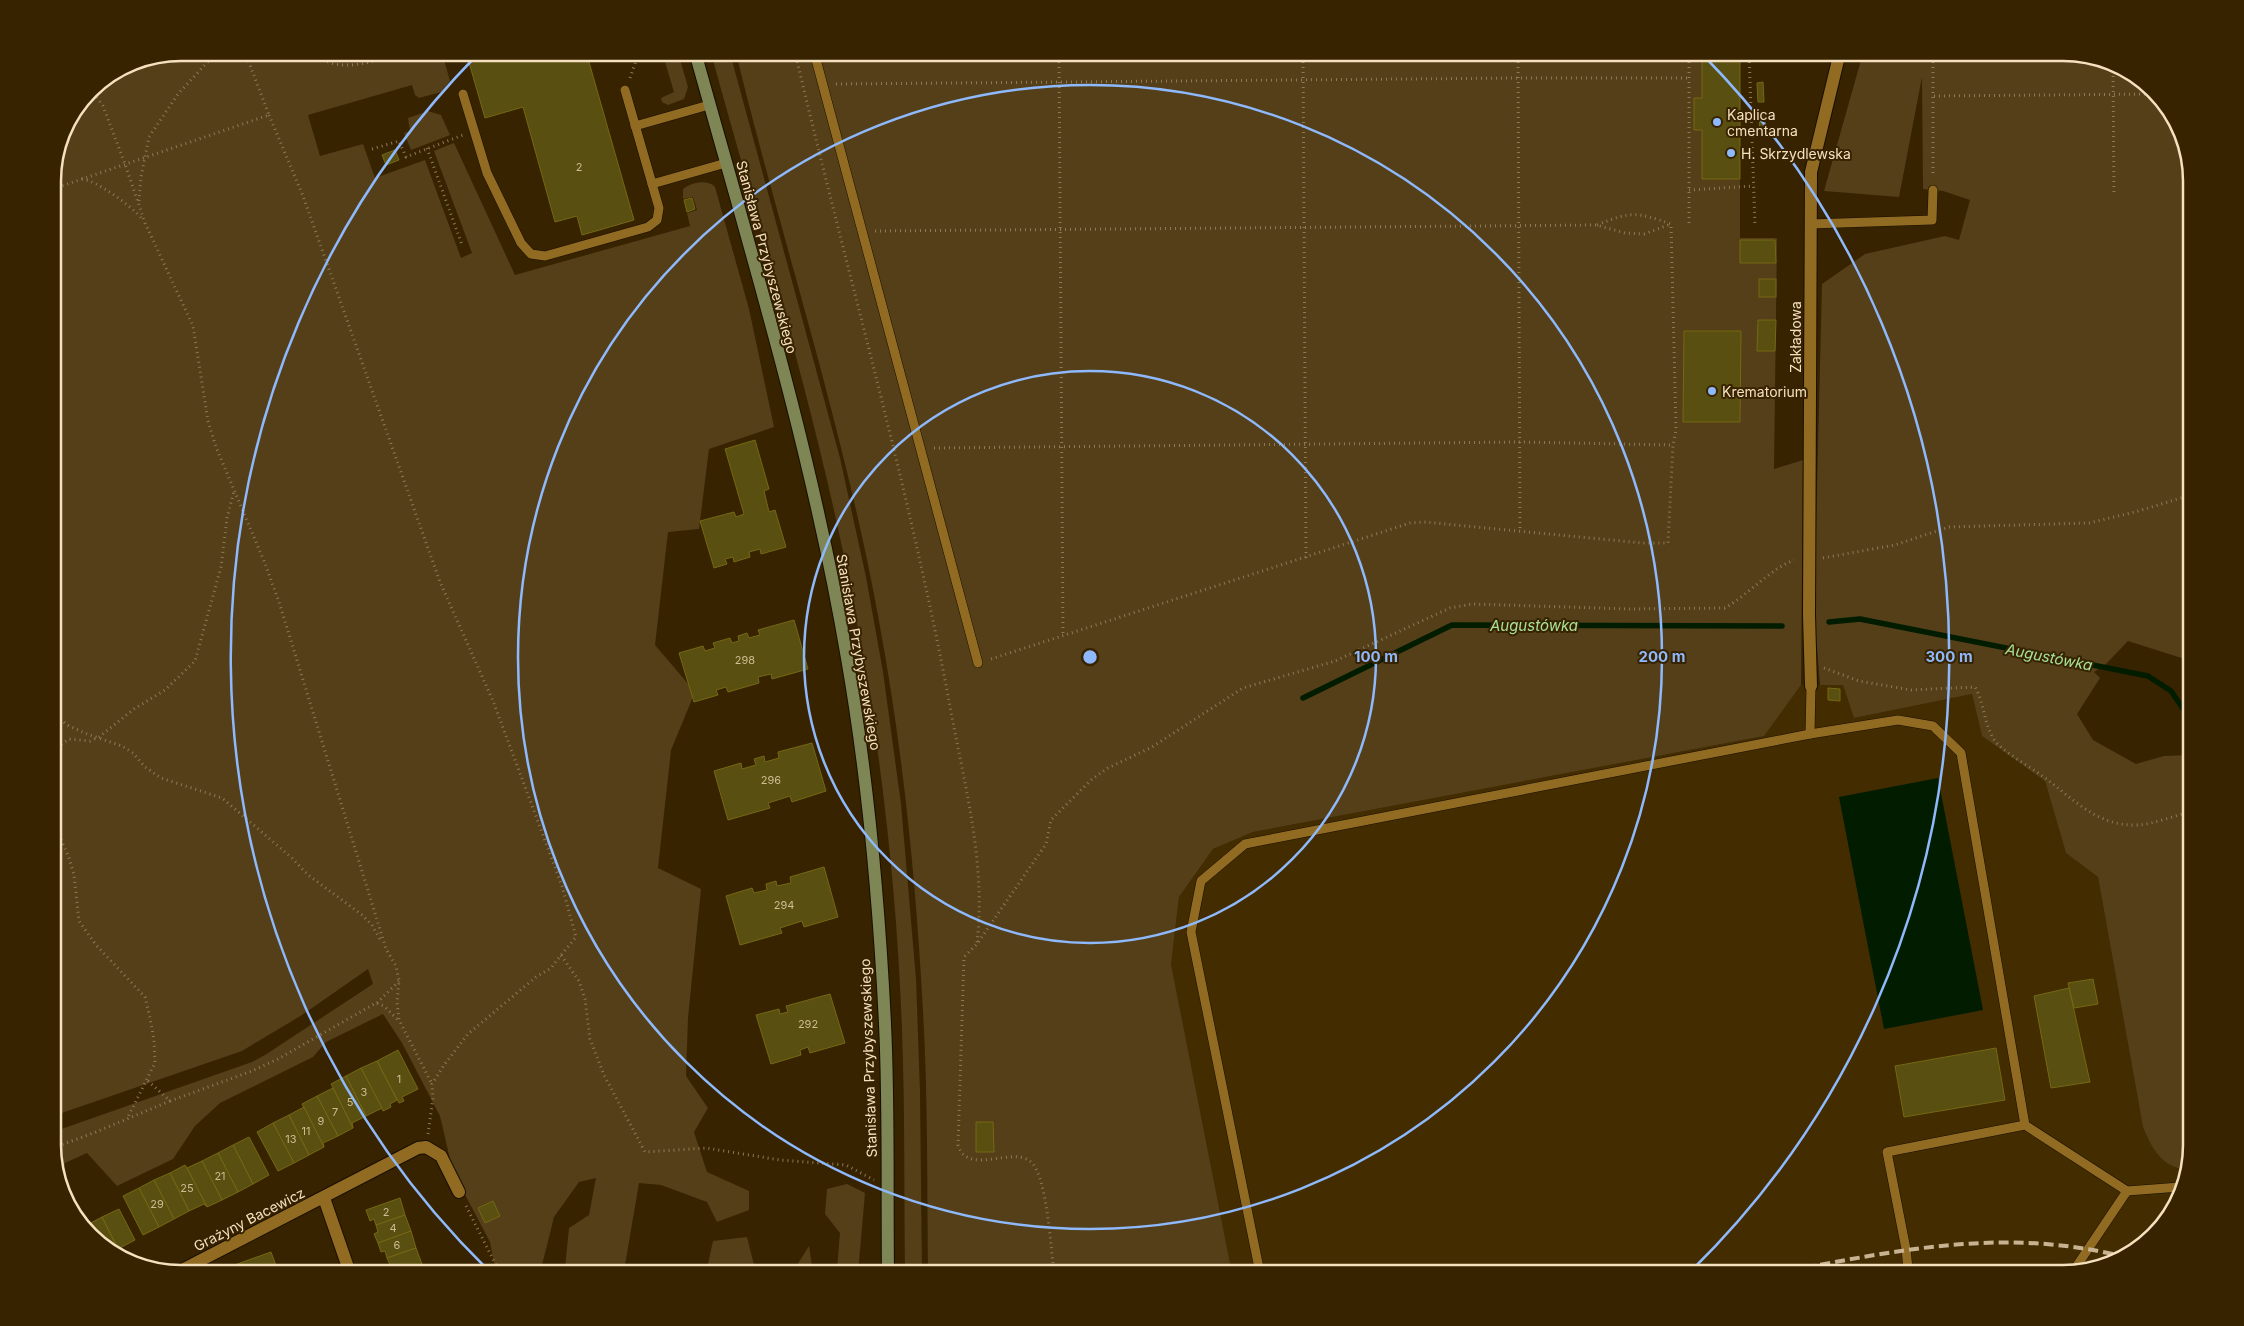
<svg xmlns="http://www.w3.org/2000/svg" width="2244" height="1326" font-family="Inter,sans-serif">
  <style>
    .built { fill: #422c00 }
    .green { fill: #543f19 }
    .water { fill: #021c00 }
    .lines { fill: none; stroke-linecap: round; stroke-linejoin: round }
    .stream { stroke: #021c00; stroke-width: 5.5 }
    .building { fill: #594f10; stroke: #766813 }
    .lane-casing { stroke: #190e00; stroke-width: 10 }
    .street-casing { stroke: #190e00; stroke-width: 14 }
    .secondary-casing { stroke: #190e00; stroke-width: 14 }
    .path { stroke: #8d7957; stroke-width: 3; stroke-dasharray: 1 4; stroke-linecap: butt }
    .lane { stroke: #916b22; stroke-width: 9 }
    .street { stroke: #916b22; stroke-width: 12 }
    .secondary { stroke: #7e8655; stroke-width: 12 }
    .rail { stroke: #c7b291; stroke-width: 4; stroke-dasharray: 10 5; stroke-linecap: butt }
    .ring { fill: none; stroke: #8eb9fc; stroke-width: 2.5 }
    .poi-dot { fill: #8eb9fc; stroke: #372300; stroke-width: 2 }
    .labels { text-anchor: middle; dominant-baseline: central; stroke-width: 4; stroke-linejoin: round; paint-order: stroke }
    .number-label { font-size: 11px; fill: #cebc93 }
    .poi-label { font-size: 14px; fill: #f5e0bf; stroke: #372300; text-anchor: start }
    .street-label { font-size: 14px; fill: #f5e0bf; stroke: #372300 }
    .water-label { font-size: 15px; font-style: italic; fill: #a7e197; stroke: #372300 }
    .rim { fill: none; stroke: #f5e0bf; stroke-width: 2.5 }
    .centre { fill: #8eb9fc; stroke: #372300; stroke-width: 2.5 }
    .ring-label { font-size: 15px; text-anchor: middle; font-weight: bold; fill: #8eb9fc; stroke: #372300; stroke-width: 4; stroke-linejoin: round; paint-order: stroke }
  </style>
  <rect width="100%" height="100%" fill="#372300"/>
  <polygon class="built" points="1801,685 1843,685 1854,718 1972,694 1982,736 2045,781 2066,853 2098,877 2143,1127 2176,1168 2185,1170 2174,1209 2127,1256 2063,1273 1232,1273 1171,964 1179,897 1213,849 1253,832 1763,736"/>
  <g class="green">
    <path d="M182 53H442L450 81 441 92 419 98 415 95 412 85 308 115 320 156 363 144 375 178 425 160 461 258 472 253 434 151 454 143 515 275 690 226 687 213 697 210 693 197 683 199V189C692 182 708 179 715 187L749 309 774 427 709 449 699 529 668 532 655 645 695 692 671 750 658 868 701 889 688 1018 686 1076 708 1108 694 1132 707 1172 749 1191V1210L717 1222 707 1202 661 1185 639 1183 624 1271 618 1273H572L565 1268 569 1228 589 1215 596 1178 579 1182 554 1217 541 1269 543 1273H496L490 1242 453 1172 440 1116 402 1043 383 1014 326 1042 313 1057 220 1103 195 1126 173 1159 117 1186 87 1153 65 1163 63 1185 53 1153V1132L252 1062 265 1055 373 984 368 969 302 1015 242 1051 53 1116V173L62 132 91 90 132 62Z"/>
    <polygon points="665,53 678,53 688,87 684,99 668,105 662,102 661,98 674,92 665,62 667,61"/>
    <path d="M711 53H730L840 458 866 577 883 672 901 804 916 979 920 1092 922 1273H905C904 1192 905 1111 902 1030 897 889 880 741 853 602 818 416 761 235 711 53Z"/>
    <path d="M736 53H1740V238H1777L1774 469 1803 460 1801 685 1764 736 1253 832 1213 849 1179 897 1171 964 1232 1273H928C927 1186 928 1099 923 1011 916 881 903 750 879 621 844 428 782 242 736 53Z"/>
    <path d="M1863 53H2062L2127 70 2174 117 2191 173V661L2128 641 2106 664 2094 672 2100 678 2077 714 2093 740 2136 764 2164 756 2191 755V1145L2185 1170C2160 1165 2152 1148 2143 1127L2098 877 2066 853 2045 781 1982 736 1972 694 1854 718 1843 685H1820L1814 611 1822 284 1865 254 1945 236 1959 240 1970 200 1943 191 1923 189 1922 77 1899 197 1824 191Z"/>
    <polygon points="428,111 441,115 450,135 411,150 404,133 410,131 408,118"/>
    <polygon points="847,1184 865,1193 858,1273 792,1273 809,1246 812,1266 837,1269 840,1233 825,1214 827,1189"/>
    <polygon points="747,1237 756,1273 706,1273 713,1241"/>
  </g>
  <polygon class="water" points="1938,778 1983,1010 1884,1029 1839,797"/>
  <g class="lines">
    <g class="stream">
      <polyline points="1829,622 1860,619 2148,676 2171,691 2191,720"/>
      <polyline points="1303,698 1452,625 1782,626"/>
    </g>
  </g>
  <g class="building">
    <polygon points="492,52 624,52 589,62 634,220 582,235 577,216 555,222 523,107 485,118 468,59"/>
    <polygon points="1702,52 1740,52 1740,179 1702,179 1702,130 1694,130 1694,98 1702,98"/>
    <polygon points="1763,82 1764,102 1758,102 1757,83"/>
    <polygon points="1759,116 1765,116 1766,135 1760,136"/>
    <polygon points="395,150 399,160 386,165 382,155"/>
    <polygon points="692,198 695,209 687,212 684,200"/>
    <polygon points="1740,240 1775,240 1776,263 1740,263"/>
    <rect x="1759" y="279" width="17" height="18"/>
    <polygon points="1758,320 1776,320 1775,351 1757,351"/>
    <polygon points="1684,331 1741,331 1740,422 1683,422"/>
    <polygon points="755,440 769,489 764,491 769,512 775,510 786,547 761,554 760,549 749,552 750,557 734,562 733,557 725,559 727,564 714,568 700,521 734,512 736,517 744,514 725,449"/>
    <polygon points="794,620 808,669 772,679 771,674 758,677 759,683 728,692 726,687 716,690 718,695 694,702 679,653 703,646 705,651 715,648 713,643 730,638 732,643 739,641 738,636 747,633 749,638 760,635 758,630"/>
    <polygon points="1828,688 1840,689 1840,701 1828,700"/>
    <polygon points="812,743 826,791 792,802 790,796 768,803 770,808 728,820 714,771 741,763 742,769 756,765 754,759 764,756 765,762 779,758 778,752"/>
    <polygon points="824,867 838,917 804,927 802,921 780,928 782,933 740,945 726,896 752,888 754,893 767,890 766,884 776,881 777,886 791,883 790,877"/>
    <polygon points="2093,979 2098,1004 2074,1008 2068,983"/>
    <polygon points="2069,988 2090,1082 2051,1088 2034,996"/>
    <polygon points="830,994 845,1043 810,1053 808,1047 800,1050 801,1055 771,1064 756,1015 779,1009 780,1014 788,1012 786,1006"/>
    <polygon points="1996,1048 2005,1100 1904,1117 1895,1066"/>
    <polygon points="398,1050 418,1089 402,1097 404,1101 399,1103 377,1061"/>
    <polygon points="377,1061 397,1100 390,1104 391,1107 383,1111 361,1068"/>
    <polygon points="361,1068 382,1108 366,1116 346,1076"/>
    <polygon points="346,1076 366,1116 352,1123 353,1128 331,1084"/>
    <polygon points="333,1088 353,1128 338,1136 317,1096"/>
    <polygon points="317,1096 338,1136 323,1143 324,1147 302,1104"/>
    <polygon points="304,1107 324,1147 309,1155 289,1115"/>
    <polygon points="289,1115 309,1155 294,1163 273,1123"/>
    <polygon points="976,1122 993,1122 994,1152 976,1152"/>
    <polygon points="273,1123 294,1163 278,1171 257,1132"/>
    <polygon points="249,1137 269,1175 253,1184 233,1145"/>
    <polygon points="233,1145 253,1184 238,1192 218,1153"/>
    <polygon points="218,1153 238,1192 222,1200 202,1161"/>
    <polygon points="202,1161 222,1200 207,1207 187,1168"/>
    <polygon points="185,1165 187,1168 207,1207 204,1204 189,1211 170,1173"/>
    <polygon points="170,1173 189,1211 174,1219 154,1180"/>
    <polygon points="154,1180 174,1219 159,1227 139,1188"/>
    <polygon points="139,1188 159,1227 143,1235 123,1196"/>
    <polygon points="400,1198 405,1215 376,1225 374,1219 370,1221 366,1210"/>
    <polygon points="493,1201 500,1216 485,1223 478,1208"/>
    <polygon points="119,1209 135,1240 118,1249 102,1217"/>
    <polygon points="405,1215 411,1231 378,1243 374,1234 378,1232 376,1225"/>
    <polygon points="102,1217 118,1249 112,1252 87,1225"/>
    <polygon points="411,1231 416,1248 387,1258 385,1251 381,1252 378,1243"/>
    <polygon points="416,1248 422,1264 394,1273 388,1273 386,1266 390,1265 387,1258"/>
    <polygon points="271,1252 278,1271 272,1273 231,1273 229,1267"/>
    <polygon points="422,1264 425,1273 394,1273"/>
  </g>
  <g class="lines">
    <g class="lane-casing">
      <g id="lane">
        <polyline points="814,52 978,663"/>
        <polyline points="463,94 487,173 521,243 531,254 545,256 648,227 657,220 659,208 625,90"/>
        <polyline points="635,126 709,105"/>
        <polyline points="652,184 726,163"/>
        <polyline points="1810,224 1932,220 1933,190"/>
        <polyline points="1810,734 1811,686"/>
        <polyline points="1908,1269 1906,1249 1887,1152 2025,1125"/>
        <polyline points="2074,1270 2127,1191"/>
        <polyline points="1260,1273 1191,932 1201,881 1245,844 1810,734 1898,720 1933,726 1961,753 2025,1125 2127,1191 2180,1187"/>
        <polyline points="1884,1273 1908,1269 1917,1273"/>
      </g>
    </g>
    <g class="street-casing">
      <g id="street">
        <polyline points="1811,686 1809,615 1811,172 1840,52"/>
        <polyline points="324,1198 350,1273"/>
        <polyline points="178,1272 418,1148 426,1147 441,1156 459,1192"/>
      </g>
    </g>
    <g class="secondary-casing">
      <path id="secondary" d="M695 52C751 253 812 452 847 658 868 778 879 901 885 1024 889 1107 887 1190 888 1273"/>
    </g>
    <g class="path">
      <path d="M316 52C335 77 378 60 402 52"/>
      <path d="M795 52C847 274 911 493 952 717 966 791 986 867 977 943"/>
      <polyline points="1059,52 1063,635"/>
      <polyline points="1303,52 1306,558"/>
      <polyline points="1518,52 1520,531"/>
      <polyline points="1689,52 1689,225"/>
      <polyline points="1749,52 1755,226"/>
      <polyline points="1933,52 1933,177"/>
      <polyline points="453,60 479,52"/>
      <polyline points="2113,66 2114,196"/>
      <polyline points="630,78 639,52"/>
      <polyline points="836,84 1518,78 1688,78"/>
      <polyline points="91,89 103,106 125,164 145,223 193,326 208,421 216,447 264,561 279,602 386,949 396,966 399,980 397,1002 399,1020 432,1084"/>
      <polyline points="1934,96 2152,94"/>
      <polyline points="269,115 303,196 440,582 493,701 562,886 576,937 561,955"/>
      <polyline points="427,148 462,245"/>
      <polyline points="372,149 399,141 406,157 463,135"/>
      <path d="M82 179C96 180 133 207 142 219"/>
      <polyline points="53,189 269,115 245,52"/>
      <polyline points="1689,190 1754,186"/>
      <polyline points="139,201 141,177 149,137 178,94 214,55 219,52"/>
      <path d="M1597 225C1631 211 1637 212 1671 224"/>
      <polyline points="875,231 1596,225 1625,233 1644,234 1671,224"/>
      <polyline points="934,448 1520,442 1673,445"/>
      <polyline points="1823,558 1895,545 1949,527 2089,523 2135,512 2191,495"/>
      <polyline points="991,659 1410,523 1424,522 1642,543 1668,543 1673,445 1676,430 1671,224"/>
      <path d="M1824 668 1859 681 1911 690 1975 687C1985 704 1983 723 1995 741 2001 750 2030 767 2041 775 2072 797 2096 827 2138 825 2153 824 2171 817 2186 813L2191 815"/>
      <polyline points="53,712 67,725 87,734 122,746 133,753 145,767 161,778 222,798 292,858 307,874 362,915 372,925 381,941"/>
      <polyline points="53,750 69,739 90,741 99,737 134,709 165,690 195,661 221,567 227,518 234,491"/>
      <polyline points="53,821 69,858 74,875 79,921 96,945 145,997 150,1018 154,1040 155,1063 127,1119"/>
      <polyline points="377,1003 399,981"/>
      <polyline points="170,1101 252,1071 278,1059 376,1003 384,1006 398,1020"/>
      <polyline points="428,1134 433,1098 432,1084 444,1065 468,1034 536,977 551,968 561,955 579,981 585,999 590,1039 604,1075 645,1152 706,1148 780,1160 846,1165 874,1180"/>
      <polyline points="53,1148 96,1132 170,1101 147,1080"/>
      <polyline points="466,1206 500,1273"/>
      <path d="M1054 1273C1051 1249 1047 1181 1033 1164 1016 1143 968 1178 958 1145L964 957 977 944 1046 844 1051 820 1092 779 1108 768 1152 747 1243 688 1335 661 1450 608 1472 604 1629 609 1725 608C1749 594 1769 570 1794 560"/>
    </g>
    <use href="#lane" class="lane"/>
    <use href="#street" class="street"/>
    <use href="#secondary" class="secondary"/>
    <path class="rail" d="M1776 1273C1896 1251 2003 1226 2125 1257"/>
  </g>
  <g class="ring">
    <circle cx="1090" cy="657" r="286"/>
    <circle cx="1090" cy="657" r="572"/>
    <path d="M488 1270A859 859 0 0 1 477 55M1703 55A859 859 0 0 1 1692 1270"/>
  </g>
  <g class="poi-dot">
    <circle cx="1717" cy="122" r="5"/>
    <circle cx="1731" cy="153" r="5"/>
    <circle cx="1712" cy="391" r="5"/>
  </g>
  <g class="labels">
    <g class="number-label">
      <text x="579" y="167">2</text>
      <text x="745" y="660">298</text>
      <text x="771" y="780">296</text>
      <text x="784" y="905">294</text>
      <text x="808" y="1024">292</text>
      <text x="399" y="1079">1</text>
      <text x="364" y="1092">3</text>
      <text x="350" y="1102">5</text>
      <text x="335" y="1112">7</text>
      <text x="321" y="1121">9</text>
      <text x="306" y="1131">11</text>
      <text x="291" y="1139">13</text>
      <text x="220" y="1176">21</text>
      <text x="187" y="1188">25</text>
      <text x="157" y="1204">29</text>
      <text x="386" y="1212">2</text>
      <text x="393" y="1228">4</text>
      <text x="397" y="1245">6</text>
    </g>
    <g class="poi-label">
      <text x="1727" y="114">Kaplica<tspan x="1727" dy="16">cmentarna</tspan></text>
      <text x="1741" y="153">H. Skrzydlewska</text>
      <text x="1722" y="391">Krematorium</text>
    </g>
    <g class="street-label">
      <text transform="translate(767 257) rotate(75)">Stanisława Przybyszewskiego</text>
      <text transform="translate(1795 337) rotate(-90)">Zakładowa</text>
      <text transform="translate(859 652) rotate(80)">Stanisława Przybyszewskiego</text>
      <text transform="translate(868 1058) rotate(-92)">Stanisława Przybyszewskiego</text>
      <text transform="translate(249 1219) rotate(-27)">Grażyny Bacewicz</text>
    </g>
    <g class="water-label">
      <text x="1534" y="625">Augustówka</text>
      <text transform="translate(2049 657) rotate(11)">Augustówka</text>
    </g>
  </g>
  <path d="M0 0H2244V1326H0ZM181 61H2063A120 120 0 0 1 2183 181V1145A120 120 0 0 1 2063 1265H181A120 120 0 0 1 61 1145V181A120 120 0 0 1 181 61Z" fill="#372300" fill-rule="evenodd"/>
  <path class="rim" d="M181 61H2063A120 120 0 0 1 2183 181V1145A120 120 0 0 1 2063 1265H181A120 120 0 0 1 61 1145V181A120 120 0 0 1 181 61Z"/>
  <circle cx="1090" cy="657" r="8" class="centre"/>
  <g class="ring-label">
    <text x="1376" y="662">100 m</text>
    <text x="1662" y="662">200 m</text>
    <text x="1949" y="662">300 m</text>
  </g>
</svg>
